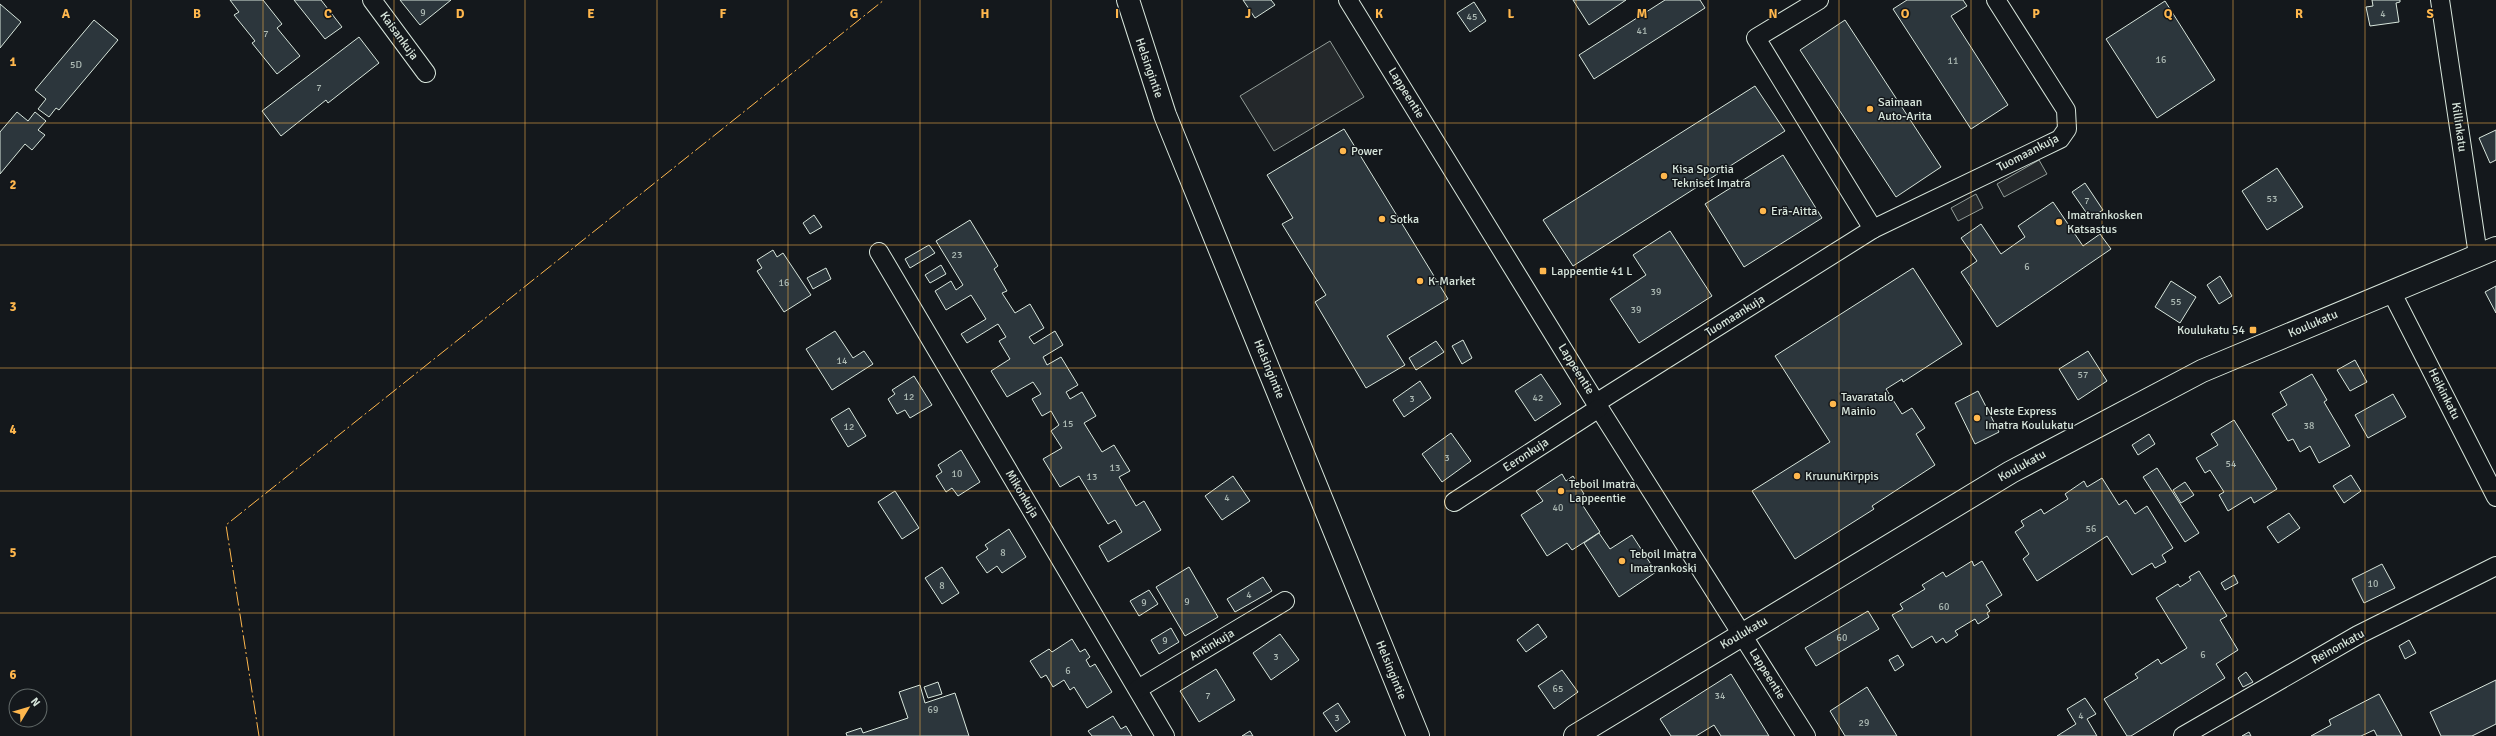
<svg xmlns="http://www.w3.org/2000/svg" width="2496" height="736" font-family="Signika,sans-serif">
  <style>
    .parking { fill: #24282b; stroke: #939e99 }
    .building { fill: #2c363c; stroke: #d8e6dc }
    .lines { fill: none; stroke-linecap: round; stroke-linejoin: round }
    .minor-casing { stroke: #d8e6dc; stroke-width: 20 }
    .tertiary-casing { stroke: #d8e6dc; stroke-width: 24 }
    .secondary-casing { stroke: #d8e6dc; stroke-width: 24 }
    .minor { stroke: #14181c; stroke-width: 18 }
    .tertiary { stroke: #14181c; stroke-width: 22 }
    .secondary { stroke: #14181c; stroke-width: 22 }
    .power { stroke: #ffb74d; stroke-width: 1; stroke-dasharray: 14 3 2 3; stroke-linecap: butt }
    .grid { fill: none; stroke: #ffb74d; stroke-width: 1; stroke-opacity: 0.55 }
    .poi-dot { fill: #ffb74d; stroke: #14181c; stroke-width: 1.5 }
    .labels { text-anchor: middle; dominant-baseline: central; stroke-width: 3; stroke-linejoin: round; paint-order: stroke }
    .number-label { font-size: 10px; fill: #adbab4 }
    .street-label { font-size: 12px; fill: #d8e6dc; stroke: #14181c }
    .poi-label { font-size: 12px; fill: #d8e6dc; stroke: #14181c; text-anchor: start }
    .grid-label { font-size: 13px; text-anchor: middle; font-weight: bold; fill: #ffb74d; stroke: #14181c; stroke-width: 3; stroke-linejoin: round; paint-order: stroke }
  </style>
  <rect width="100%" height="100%" fill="#14181c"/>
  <g class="parking">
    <polygon points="1330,41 1364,97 1274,151 1240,96"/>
    <polygon points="2039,160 2047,174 2004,197 1997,184"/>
    <polygon points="1976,194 1983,208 1958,221 1951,208"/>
  </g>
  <g class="building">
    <polygon points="230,0 263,0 282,24 277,28 300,56 277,74 252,43 255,41 234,15 239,12"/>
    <polygon points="294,0 321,0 342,27 325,39"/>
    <polygon points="400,0 451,0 420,25"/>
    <polygon points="1243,0 1271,0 1275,5 1255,18"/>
    <polygon points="1573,0 1626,0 1589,25"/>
    <polygon points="1665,0 1700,0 1705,8 1594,79 1579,55"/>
    <polygon points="1907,0 1963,0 1967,6 1951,16 2008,105 1971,129 1893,9"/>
    <polygon points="2372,0 2400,0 2400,2 2396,3 2399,22 2370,26 2366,7 2373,6"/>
    <polygon points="2165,1 2215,80 2157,118 2106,39"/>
    <polygon points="1474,2 1486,21 1470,32 1457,13"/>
    <polygon points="0,4 21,22 0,48"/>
    <polygon points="94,20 118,40 59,110 56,108 49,117 38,109 46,99 35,90"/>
    <polygon points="1845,20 1941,167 1896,197 1800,50"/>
    <polygon points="359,37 379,63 328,103 326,100 281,136 262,111"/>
    <polygon points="1755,86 1785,131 1573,266 1543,220"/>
    <polygon points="17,112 28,121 35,112 46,121 38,130 45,135 32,150 25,144 0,174 0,132"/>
    <polygon points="1344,129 1448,299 1387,336 1405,365 1366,388 1315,302 1326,295 1282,224 1293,218 1267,175"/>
    <polygon points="2496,130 2496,160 2490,163 2479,138"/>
    <polygon points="1783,155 1822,218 1744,267 1705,204"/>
    <polygon points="2277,168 2303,207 2267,230 2242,191"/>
    <polygon points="2085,183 2103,210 2090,218 2072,192"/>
    <polygon points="2053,202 2083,246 2100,234 2111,249 1997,327 1961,272 1977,261 1961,238 1981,224 2001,254 2025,237 2018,226"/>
    <polygon points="814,215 822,227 810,234 803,223"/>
    <polygon points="970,220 998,266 994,269 1007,291 1002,293 1015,313 1030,304 1044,328 1029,337 1034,344 1055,331 1063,345 1043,357 1047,365 1061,357 1078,385 1066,392 1070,399 1082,392 1096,416 1084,423 1102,452 1114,445 1130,471 1119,477 1136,506 1144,501 1161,530 1108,562 1099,546 1122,532 1115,520 1108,524 1079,476 1060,487 1043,459 1062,448 1051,431 1059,425 1051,411 1042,416 1032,399 1041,394 1033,382 1007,397 991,371 1010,359 999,341 1006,337 998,324 967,343 961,334 986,319 971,295 946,310 935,291 951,281 956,290 963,285 936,241"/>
    <polygon points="1670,231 1712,296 1639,343 1610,299 1646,275 1633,255"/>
    <polygon points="929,245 935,253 910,268 905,259"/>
    <polygon points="773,250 777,257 783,253 811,295 784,312 757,271 762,268 757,260"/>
    <polygon points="941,265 946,274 930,283 925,275"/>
    <polygon points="826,268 831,279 813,289 807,278"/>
    <polygon points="1913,268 1962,344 1903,382 1902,379 1886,389 1902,414 1912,408 1925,428 1916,434 1935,465 1872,506 1874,509 1795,559 1752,491 1830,442 1775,356"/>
    <polygon points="2220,276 2232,296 2219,304 2207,285"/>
    <polygon points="2171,281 2196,297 2180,323 2155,307"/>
    <polygon points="2496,286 2496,313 2485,292"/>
    <polygon points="835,331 853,358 864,351 873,364 832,390 806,349"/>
    <polygon points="1463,340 1472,358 1462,364 1452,346"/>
    <polygon points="1436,341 1444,352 1416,370 1409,358"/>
    <polygon points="2088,351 2107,381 2078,400 2059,369"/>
    <polygon points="2355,360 2367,382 2350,391 2337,370"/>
    <polygon points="1541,374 1561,404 1535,421 1515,391"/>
    <polygon points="2312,374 2327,400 2324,402 2350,446 2319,463 2310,446 2300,452 2293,439 2288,441 2272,414 2287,405 2280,392"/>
    <polygon points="914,376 932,405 910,418 905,410 897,414 888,399 895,394 892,390"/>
    <polygon points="1420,381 1431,398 1404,417 1393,400"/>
    <polygon points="1978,391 1999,432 1975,444 1955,403"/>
    <polygon points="2393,394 2406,417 2368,438 2355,415"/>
    <polygon points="849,408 866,436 848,447 831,419"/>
    <polygon points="2234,420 2277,489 2254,503 2251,497 2228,511 2219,495 2224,492 2210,470 2205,473 2196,458 2218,445 2211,434"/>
    <polygon points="1451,433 1471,461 1442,482 1422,454"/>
    <polygon points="2149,434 2155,444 2138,455 2132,445"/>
    <polygon points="961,450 980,482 958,496 952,488 946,492 936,476 942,472 938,465"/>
    <polygon points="2157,468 2199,533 2185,542 2143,477"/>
    <polygon points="1562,474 1566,481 1573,476 1584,494 1578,498 1600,532 1572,550 1567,543 1547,556 1521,515 1543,501 1536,491"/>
    <polygon points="2351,475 2361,491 2344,503 2333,486"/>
    <polygon points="1233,476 1250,501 1222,520 1205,496"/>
    <polygon points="2102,478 2119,505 2126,500 2135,514 2147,506 2173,548 2162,555 2166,562 2155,568 2152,563 2132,575 2107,536 2037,581 2023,559 2029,554 2015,532 2024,526 2021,521 2041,509 2044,514 2068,499 2065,494 2084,481 2087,487"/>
    <polygon points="2185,482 2194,495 2181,503 2173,490"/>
    <polygon points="895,491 919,528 902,539 878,502"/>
    <polygon points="2289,513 2300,528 2278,543 2267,527"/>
    <polygon points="1009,529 1026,557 1002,573 997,566 987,573 976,557 988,549 985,545"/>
    <polygon points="1599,533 1610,549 1632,535 1656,572 1619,597 1584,543"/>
    <polygon points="1972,561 1974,566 1982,561 2002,595 1986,605 1990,611 1987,613 1989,617 1978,624 1975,619 1955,631 1958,635 1946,643 1943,638 1936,643 1932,636 1912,648 1892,615 1903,609 1900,604 1925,589 1922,585 1943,572 1946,577"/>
    <polygon points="2382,564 2395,588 2364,603 2352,579"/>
    <polygon points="942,567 959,593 942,604 925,578"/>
    <polygon points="1189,567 1218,617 1185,636 1156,587"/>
    <polygon points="2199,571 2227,616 2220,620 2238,650 2216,664 2225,678 2131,736 2127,736 2104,699 2138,678 2135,674 2158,659 2161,664 2187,648 2156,598 2178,584 2180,587 2191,580 2189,577"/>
    <polygon points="2234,575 2238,583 2225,590 2221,583"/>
    <polygon points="1263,577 1272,591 1235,612 1227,599"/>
    <polygon points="1149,590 1158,604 1139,616 1130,601"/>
    <polygon points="1868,611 1879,629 1816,666 1805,648"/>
    <polygon points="1538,624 1547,637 1526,652 1517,640"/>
    <polygon points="1171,628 1179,642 1159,654 1151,640"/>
    <polygon points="1280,634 1299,660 1271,680 1253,653"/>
    <polygon points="1072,639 1080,652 1085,649 1090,657 1086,660 1090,667 1095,664 1112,692 1087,708 1074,687 1070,690 1064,680 1053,687 1046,675 1041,678 1030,661 1049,649 1052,652"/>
    <polygon points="2409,640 2416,653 2405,659 2399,646"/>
    <polygon points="1898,655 1904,665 1895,671 1889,660"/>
    <polygon points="1216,669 1235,700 1199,722 1180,691"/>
    <polygon points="1562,670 1578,692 1554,709 1538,686"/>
    <polygon points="2246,672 2253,682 2243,687 2238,678"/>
    <polygon points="1731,674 1769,736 1721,736 1714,725 1696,736 1671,736 1660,719"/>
    <polygon points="2496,680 2496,724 2472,736 2441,736 2430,712"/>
    <polygon points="938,682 942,694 928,698 924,687"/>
    <polygon points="920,685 925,703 955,693 969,736 847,736 846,733 861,728 863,733 908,718 899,692"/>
    <polygon points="1867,687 1897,736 1845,736 1830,711"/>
    <polygon points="2379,694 2402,736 2377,736 2374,730 2361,736 2311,736 2331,725 2329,720"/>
    <polygon points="2085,698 2096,714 2087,719 2097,736 2057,736 2076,724 2067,709"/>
    <polygon points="1338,703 1350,722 1336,732 1323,713"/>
    <polygon points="1113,716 1121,729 1126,726 1132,736 1092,736 1088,731"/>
    <polygon points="1250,731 1253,736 1242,736"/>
    <polygon points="2249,732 2251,736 2242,736"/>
  </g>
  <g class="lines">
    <g class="minor-casing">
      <g id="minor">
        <polyline points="372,0 426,73"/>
        <polyline points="1348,0 1599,408 1806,736"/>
        <polyline points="1819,0 1756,38 1873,229"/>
        <polyline points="2440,0 2478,255"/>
        <polyline points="879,252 1165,736"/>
        <polyline points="2391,291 2496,497"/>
        <polyline points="1596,403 1873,229 2060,139 2067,129 2066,110 1996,0"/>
        <polyline points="1454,502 1599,408"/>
        <polyline points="1138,689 1285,601"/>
        <polyline points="2183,736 2358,635 2496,566"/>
      </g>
    </g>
    <g class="tertiary-casing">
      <polyline id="tertiary" points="1575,736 2011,472 2202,371 2496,248"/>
    </g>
    <g class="secondary-casing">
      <polyline id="secondary" points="1128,0 1165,115 1418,736"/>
    </g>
    <use href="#minor" class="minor"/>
    <use href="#tertiary" class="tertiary"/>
    <use href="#secondary" class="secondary"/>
    <polyline class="power" points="259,736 226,525 884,0"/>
  </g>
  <path class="grid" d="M131 0V736M263 0V736M394 0V736M525 0V736M657 0V736M788 0V736M920 0V736M1051 0V736M1182 0V736M1314 0V736M1445 0V736M1576 0V736M1708 0V736M1839 0V736M1971 0V736M2102 0V736M2233 0V736M2365 0V736M0 123H2496M0 245H2496M0 368H2496M0 491H2496M0 613H2496"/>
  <g class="poi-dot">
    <circle cx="1870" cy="109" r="4"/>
    <circle cx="1343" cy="151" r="4"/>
    <circle cx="1664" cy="176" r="4"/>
    <circle cx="1763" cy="211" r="4"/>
    <circle cx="1382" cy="219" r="4"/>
    <circle cx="2059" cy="222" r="4"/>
    <rect x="1539" y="267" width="8" height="8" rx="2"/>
    <circle cx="1420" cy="281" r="4"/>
    <rect x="2249" y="326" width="8" height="8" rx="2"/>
    <circle cx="1833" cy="404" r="4"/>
    <circle cx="1977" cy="418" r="4"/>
    <circle cx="1797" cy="476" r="4"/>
    <circle cx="1561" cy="491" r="4"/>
    <circle cx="1622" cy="561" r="4"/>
  </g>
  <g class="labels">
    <g class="number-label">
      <text x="423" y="13">9</text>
      <text x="2383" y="14">4</text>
      <text x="1472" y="17">45</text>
      <text x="1642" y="31">41</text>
      <text x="266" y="34">7</text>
      <text x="2161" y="60">16</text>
      <text x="1953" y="61">11</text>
      <text x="76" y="65">5D</text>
      <text x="319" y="88">7</text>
      <text x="2272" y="199">53</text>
      <text x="2087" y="201">7</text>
      <text x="957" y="255">23</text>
      <text x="2027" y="267">6</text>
      <text x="784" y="283">16</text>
      <text x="1656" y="292">39</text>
      <text x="2176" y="302">55</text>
      <text x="1636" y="310">39</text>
      <text x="842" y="361">14</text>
      <text x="2083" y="375">57</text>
      <text x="909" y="397">12</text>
      <text x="1538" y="398">42</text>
      <text x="1412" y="399">3</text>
      <text x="1068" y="424">15</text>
      <text x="2309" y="426">38</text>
      <text x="849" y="427">12</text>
      <text x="1447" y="458">3</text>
      <text x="2231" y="464">54</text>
      <text x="1115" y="468">13</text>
      <text x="957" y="474">10</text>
      <text x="1092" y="477">13</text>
      <text x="1227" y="498">4</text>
      <text x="1558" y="508">40</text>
      <text x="2091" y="529">56</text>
      <text x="1003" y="553">8</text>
      <text x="2373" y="584">10</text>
      <text x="942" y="586">8</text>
      <text x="1249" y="595">4</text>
      <text x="1187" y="602">9</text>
      <text x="1144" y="603">9</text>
      <text x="1944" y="607">60</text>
      <text x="1842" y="638">60</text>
      <text x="1165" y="641">9</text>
      <text x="2203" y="655">6</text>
      <text x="1276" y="657">3</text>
      <text x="1068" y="671">6</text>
      <text x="1558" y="689">65</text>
      <text x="1208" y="696">7</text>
      <text x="1720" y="696">34</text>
      <text x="933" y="710">69</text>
      <text x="2081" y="716">4</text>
      <text x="1337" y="718">3</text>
      <text x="1864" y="723">29</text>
    </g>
    <g class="street-label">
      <text transform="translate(399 36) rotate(54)">Kaisankuja</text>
      <text transform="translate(1149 68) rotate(71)">Helsingintie</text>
      <text transform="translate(1406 93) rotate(58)">Lappeentie</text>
      <text transform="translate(2459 127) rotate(82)">Killinkatu</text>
      <text transform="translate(2028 153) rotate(-27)">Tuomaankuja</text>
      <text transform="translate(1735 316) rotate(-32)">Tuomaankuja</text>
      <text transform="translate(2313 324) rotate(-23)">Koulukatu</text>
      <text transform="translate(1269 369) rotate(68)">Helsingintie</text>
      <text transform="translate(1576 369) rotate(58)">Lappeentie</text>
      <text transform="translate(2444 394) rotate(63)">Heikinkatu</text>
      <text transform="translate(1526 455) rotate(-33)">Eeronkuja</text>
      <text transform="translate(2022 466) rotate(-29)">Koulukatu</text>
      <text transform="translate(1022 494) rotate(59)">Mikonkuja</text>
      <text transform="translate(1744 633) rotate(-30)">Koulukatu</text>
      <text transform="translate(1212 645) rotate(-31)">Antinkuja</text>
      <text transform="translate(2338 647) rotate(-29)">Reinonkatu</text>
      <text transform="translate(1391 670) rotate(68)">Helsingintie</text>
      <text transform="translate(1767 674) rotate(58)">Lappeentie</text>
    </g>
    <g class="poi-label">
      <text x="1878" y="102">Saimaan<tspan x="1878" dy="14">Auto-Arita</tspan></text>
      <text x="1351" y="151">Power</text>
      <text x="1672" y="169">Kisa Sportia<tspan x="1672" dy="14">Tekniset Imatra</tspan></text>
      <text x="1771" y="211">Erä-Aitta</text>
      <text x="2067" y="215">Imatrankosken<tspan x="2067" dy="14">Katsastus</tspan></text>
      <text x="1390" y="219">Sotka</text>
      <text x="1551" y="271">Lappeentie 41 L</text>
      <text x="1428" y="281">K-Market</text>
      <text x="2245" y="330" text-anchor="end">Koulukatu 54</text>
      <text x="1841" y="397">Tavaratalo<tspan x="1841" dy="14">Mainio</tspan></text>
      <text x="1985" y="411">Neste Express<tspan x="1985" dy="14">Imatra Koulukatu</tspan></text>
      <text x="1805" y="476">KruunuKirppis</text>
      <text x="1569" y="484">Teboil Imatra<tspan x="1569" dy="14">Lappeentie</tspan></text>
      <text x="1630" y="554">Teboil Imatra<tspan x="1630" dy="14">Imatrankoski</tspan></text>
    </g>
  </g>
  <g class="grid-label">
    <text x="66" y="18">A</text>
    <text x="197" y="18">B</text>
    <text x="328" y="18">C</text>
    <text x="460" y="18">D</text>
    <text x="591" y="18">E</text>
    <text x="723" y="18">F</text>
    <text x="854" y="18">G</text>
    <text x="985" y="18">H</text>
    <text x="1117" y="18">I</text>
    <text x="1248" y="18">J</text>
    <text x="1379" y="18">K</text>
    <text x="1511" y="18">L</text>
    <text x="1642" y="18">M</text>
    <text x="1773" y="18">N</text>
    <text x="1905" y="18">O</text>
    <text x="2036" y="18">P</text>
    <text x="2168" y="18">Q</text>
    <text x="2299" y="18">R</text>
    <text x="2430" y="18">S</text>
    <text x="13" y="66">1</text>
    <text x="13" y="189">2</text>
    <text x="13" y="311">3</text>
    <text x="13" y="434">4</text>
    <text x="13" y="557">5</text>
    <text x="13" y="679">6</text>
  </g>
  <g transform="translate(28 708) rotate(52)"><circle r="19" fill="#14181c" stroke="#626a69"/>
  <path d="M0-3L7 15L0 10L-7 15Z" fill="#ffb74d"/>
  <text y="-6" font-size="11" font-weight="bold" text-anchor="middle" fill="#d8e6dc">N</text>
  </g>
</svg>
